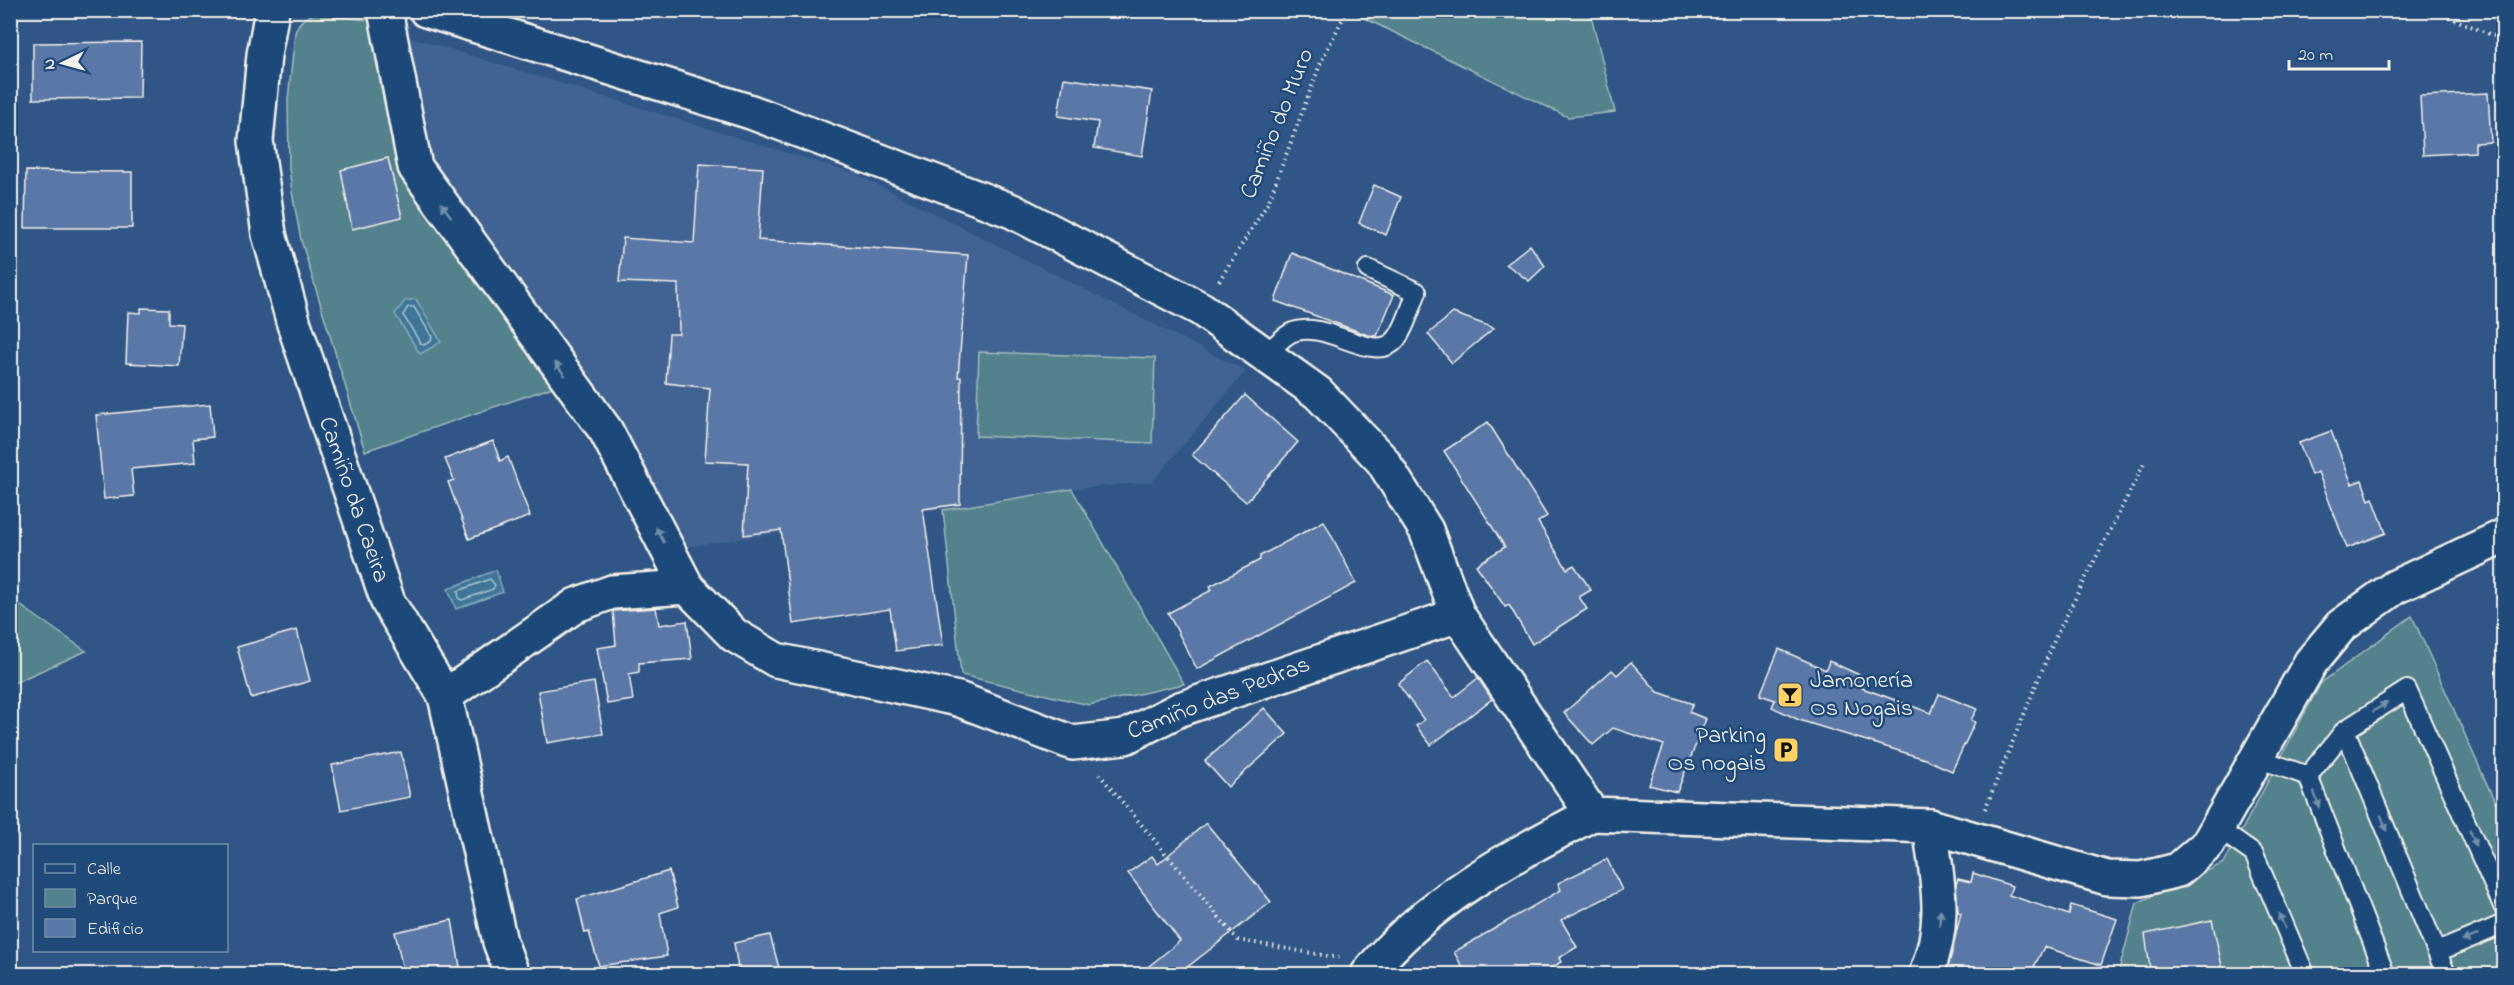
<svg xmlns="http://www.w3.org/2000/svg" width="2514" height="985" font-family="'Indie Flower',sans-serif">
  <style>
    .built { fill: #406393 }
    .green { fill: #52828c; stroke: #a3baba; stroke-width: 1.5 }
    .water { fill: #3e7699; stroke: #87a7b9; stroke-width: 1.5 }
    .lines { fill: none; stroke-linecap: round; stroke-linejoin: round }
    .shore { stroke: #abc0c8; stroke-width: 1.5 }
    .building { fill: #5a78a7; stroke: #f4f1e8; stroke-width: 1.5 }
    .service-casing { stroke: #f4f1e8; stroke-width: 22 }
    .minor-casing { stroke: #f4f1e8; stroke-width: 38 }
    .path { stroke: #f4f1e8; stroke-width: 4; stroke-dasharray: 1.5 4.5; stroke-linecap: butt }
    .service { stroke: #1f4a7a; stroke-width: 18 }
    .minor { stroke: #1f4a7a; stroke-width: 33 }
    .oneway { fill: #748da6 }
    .labels { text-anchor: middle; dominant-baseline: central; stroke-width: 5; stroke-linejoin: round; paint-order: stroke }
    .street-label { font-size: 24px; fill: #f4f1e8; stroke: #1f4a7a }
    .poi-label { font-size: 24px; fill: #f4f1e8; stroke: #1f4a7a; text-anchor: start }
  </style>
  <rect width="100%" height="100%" fill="#2f5687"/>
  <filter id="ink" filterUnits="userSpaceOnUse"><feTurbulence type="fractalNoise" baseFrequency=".0167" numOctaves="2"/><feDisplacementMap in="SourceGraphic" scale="12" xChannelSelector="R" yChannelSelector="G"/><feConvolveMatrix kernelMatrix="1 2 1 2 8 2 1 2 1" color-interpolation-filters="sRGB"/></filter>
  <g filter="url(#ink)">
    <polygon class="built" points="400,34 856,174 1246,371 1152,482 1072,489 686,547 657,492 592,386 430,168"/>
    <g class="green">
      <polygon points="1355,10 1590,11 1615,112 1568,117 1354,13"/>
      <path d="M314 14 368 20 374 24 406 172 553 387 365 451 301 240 292 192 289 168 288 100 295 33C298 22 304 18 314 14Z"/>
      <polygon points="979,352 1155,358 1152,443 976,436"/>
      <polygon points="1072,489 1184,684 1089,705 961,675 943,510"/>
      <polygon points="11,599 86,651 11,684"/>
      <polygon points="2412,616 2503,820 2503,974 2118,974 2137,903 2224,863 2321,683"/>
      <polygon points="11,821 18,826 11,859"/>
    </g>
    <g class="water">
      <polygon points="416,299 441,342 420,354 395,314 405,301"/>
      <polygon points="496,570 503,592 456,609 448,589"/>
    </g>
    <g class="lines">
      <g class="shore">
        <polygon points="408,307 414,307 432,337 431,341 424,345 421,344 403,315"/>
        <polygon points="490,579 495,585 493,589 462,600 459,599 458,591"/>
      </g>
    </g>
    <g class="building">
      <polygon points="141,42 140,98 33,99 33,43"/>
      <polygon points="1064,78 1152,91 1142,156 1094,148 1098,122 1058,116"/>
      <polygon points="2488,93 2491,142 2475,143 2475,152 2423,155 2420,96"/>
      <polygon points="388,158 402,217 352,229 341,170"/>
      <polygon points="699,164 763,168 758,240 968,255 958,377 961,377 960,504 923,509 943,645 896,651 890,609 793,624 781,530 744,535 748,463 705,461 710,388 666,383 669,334 679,334 678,284 619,282 623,238 694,243"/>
      <polygon points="26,171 132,172 132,228 25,228"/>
      <polygon points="1374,185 1401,197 1386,235 1359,223"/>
      <polygon points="1530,245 1545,266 1529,281 1506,264"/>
      <polygon points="1292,253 1394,295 1377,336 1368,335 1275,301"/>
      <polygon points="141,308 169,309 169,323 182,324 179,366 126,363 128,312 141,313"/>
      <polygon points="1453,313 1494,328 1452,363 1428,334"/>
      <polygon points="1245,395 1298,442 1246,502 1192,455"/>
      <polygon points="210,404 213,437 193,439 195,463 131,469 134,496 104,499 96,415"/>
      <polygon points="1488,422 1547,516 1538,522 1567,569 1574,565 1591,590 1579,597 1587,609 1532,644 1509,605 1505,607 1476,565 1505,547 1444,451"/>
      <polygon points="2331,431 2352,484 2362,480 2369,500 2373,498 2386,533 2347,548 2318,472 2311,475 2299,443"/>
      <polygon points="493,441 500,461 508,457 530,516 469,539 448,482 454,480 445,459"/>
      <polygon points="1324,521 1356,583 1197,669 1168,613 1212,590 1210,586 1260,560 1260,556"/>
      <polygon points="656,608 659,625 687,621 692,659 639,663 639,672 629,674 633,700 607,704 597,648 616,645 613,611"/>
      <polygon points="297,630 310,681 251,698 237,647"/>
      <polygon points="1779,649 1826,670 1829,661 1866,678 1862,688 1931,713 1939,694 1977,709 1971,720 1975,722 1952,771 1925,759 1799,720 1772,707 1775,700 1760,695"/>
      <polygon points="1427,661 1454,697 1478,678 1492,699 1431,745 1416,726 1424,720 1398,684"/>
      <polygon points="1631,662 1658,692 1693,704 1689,712 1706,719 1677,792 1649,785 1664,745 1613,728 1593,745 1564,713 1612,670 1617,675"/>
      <polygon points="594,682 603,734 547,743 538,691"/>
      <polygon points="1264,708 1287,734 1228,787 1205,761"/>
      <polygon points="401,752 410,797 341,810 332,765"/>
      <polygon points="1206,823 1271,902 1177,975 1138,975 1180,941 1128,873 1152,856 1158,864"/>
      <polygon points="1607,859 1622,890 1561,920 1577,947 1559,958 1561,962 1541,975 1467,975 1454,952 1561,890 1558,883"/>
      <polygon points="669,871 678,907 660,913 667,956 599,966 589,932 585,933 577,899"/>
      <polygon points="1973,873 2012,886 2009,895 2069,915 2071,905 2117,919 2101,965 2044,947 2030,975 1946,975 1961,913 1958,912 1956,884 1958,879 1971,882"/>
      <polygon points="452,920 460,967 419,975 404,975 395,932"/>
      <polygon points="2212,920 2224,975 2151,975 2145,934"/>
      <polygon points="770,935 781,975 739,975 734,943"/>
    </g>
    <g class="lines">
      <g class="service-casing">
        <g id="service">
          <path d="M1265 355C1273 348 1284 335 1293 332 1328 319 1376 367 1397 338 1406 326 1411 306 1417 292L1368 269"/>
          <polyline points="2345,730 2446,974"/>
          <polyline points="2257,758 2308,776 2385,974"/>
          <polyline points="2308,776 2345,730 2407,690 2504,908"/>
          <polyline points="2217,828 2254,854 2305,974"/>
          <polyline points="2437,952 2504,924"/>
        </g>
      </g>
      <g class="minor-casing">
        <g id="minor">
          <polyline points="272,10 264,55 256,141 269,234 294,324 388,602 445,696 500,942 512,974"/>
          <polyline points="385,10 415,167 606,431 687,587 734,635 776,660 958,699 1073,743 1125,737 1180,709 1458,615"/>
          <polyline points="426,10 751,112 1012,211 1201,309 1318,393 1382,460 1426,530 1458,615 1592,814 1930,826 2107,878 2141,879 2178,870 2208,844 2311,662 2341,626 2395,587 2504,536"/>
          <polyline points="445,696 576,605 612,592 687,587"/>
          <path d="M1368 974C1426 901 1510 857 1592 814"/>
          <path d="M1926 974C1948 921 1937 881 1930 826"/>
        </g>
      </g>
      <g class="path">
        <polyline points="2432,10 2504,40"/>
        <polyline points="1219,281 1268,203 1321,62 1347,10"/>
        <polyline points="1099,774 1238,940 1339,958"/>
        <polyline points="1985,809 2057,634 2144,464"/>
      </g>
      <use href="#service" class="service"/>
      <use href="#minor" class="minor"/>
    </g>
    <defs><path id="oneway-solid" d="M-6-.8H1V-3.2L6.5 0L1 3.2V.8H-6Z" transform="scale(1.5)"/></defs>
    <g class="oneway">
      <use href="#oneway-solid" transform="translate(446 210) rotate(-126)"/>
      <use href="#oneway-solid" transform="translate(560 369) rotate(-126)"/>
      <use href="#oneway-solid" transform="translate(660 535) rotate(-118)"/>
      <use href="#oneway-solid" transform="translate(2380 707) rotate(-33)"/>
      <use href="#oneway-solid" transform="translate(2317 800) rotate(69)"/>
      <use href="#oneway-solid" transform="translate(2384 823) rotate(68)"/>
      <use href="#oneway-solid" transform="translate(2473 838) rotate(66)"/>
      <use href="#oneway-solid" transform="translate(1940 918) rotate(-85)"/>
      <use href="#oneway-solid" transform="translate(2282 921) rotate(-113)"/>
      <use href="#oneway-solid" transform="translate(2470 938) rotate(157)"/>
    </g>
  </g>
  <defs>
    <g id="bar-square" transform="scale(1.35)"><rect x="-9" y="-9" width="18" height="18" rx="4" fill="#ffd166" stroke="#1f4a7a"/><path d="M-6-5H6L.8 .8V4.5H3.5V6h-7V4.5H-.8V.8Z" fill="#111"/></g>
    <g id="parking-square" transform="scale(1.35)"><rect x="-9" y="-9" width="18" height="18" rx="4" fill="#ffd166" stroke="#1f4a7a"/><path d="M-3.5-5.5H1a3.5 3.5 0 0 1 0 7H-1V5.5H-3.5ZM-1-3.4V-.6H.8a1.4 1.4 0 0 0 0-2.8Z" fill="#111"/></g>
  </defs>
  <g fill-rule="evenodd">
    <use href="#bar-square" x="1790" y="695"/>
    <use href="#parking-square" x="1786" y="750"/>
  </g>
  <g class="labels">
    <g class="street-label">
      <text transform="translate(1278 124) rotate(-68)">Camiño do Muro</text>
      <text transform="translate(353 500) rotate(71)">Camiño da Caeira</text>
      <text transform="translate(1219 699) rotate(-21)">Camiño das Pedras</text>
    </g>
    <g class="poi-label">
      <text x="1810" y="681">Jamonería<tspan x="1810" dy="28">Os Nogais</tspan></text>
      <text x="1766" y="736" text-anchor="end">Parking<tspan x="1766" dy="28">Os nogais</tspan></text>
    </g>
  </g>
  <rect width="2514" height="985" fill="none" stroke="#1f4a7a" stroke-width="36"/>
  <rect x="18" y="18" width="2478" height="949" fill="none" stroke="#f4f1e8" stroke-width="2" filter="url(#ink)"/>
  <rect x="33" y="844" width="195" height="108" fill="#1f4a7a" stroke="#748da6" stroke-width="1.5"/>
  <rect x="45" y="864" width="30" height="9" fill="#1f4a7a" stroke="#748da6" stroke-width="1.5"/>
  <text x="87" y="874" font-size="18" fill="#f4f1e8">Calle</text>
  <rect x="45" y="889" width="30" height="18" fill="#52828c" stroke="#748da6" stroke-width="1.5"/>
  <text x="87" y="904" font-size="18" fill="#f4f1e8">Parque</text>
  <rect x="45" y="919" width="30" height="18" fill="#5a78a7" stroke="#748da6" stroke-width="1.5"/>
  <text x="87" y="934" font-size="18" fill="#f4f1e8">Edificio</text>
  <g transform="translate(63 63) rotate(265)" stroke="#1f4a7a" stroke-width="4.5" paint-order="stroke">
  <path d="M0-4.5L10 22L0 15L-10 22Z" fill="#f4f1e8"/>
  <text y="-9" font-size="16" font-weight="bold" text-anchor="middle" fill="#f4f1e8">N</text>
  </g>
  <path d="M2289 60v9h100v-9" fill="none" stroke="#f4f1e8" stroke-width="3"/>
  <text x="2298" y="60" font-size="18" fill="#f4f1e8" stroke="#1f4a7a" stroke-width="4.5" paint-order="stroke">20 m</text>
</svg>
